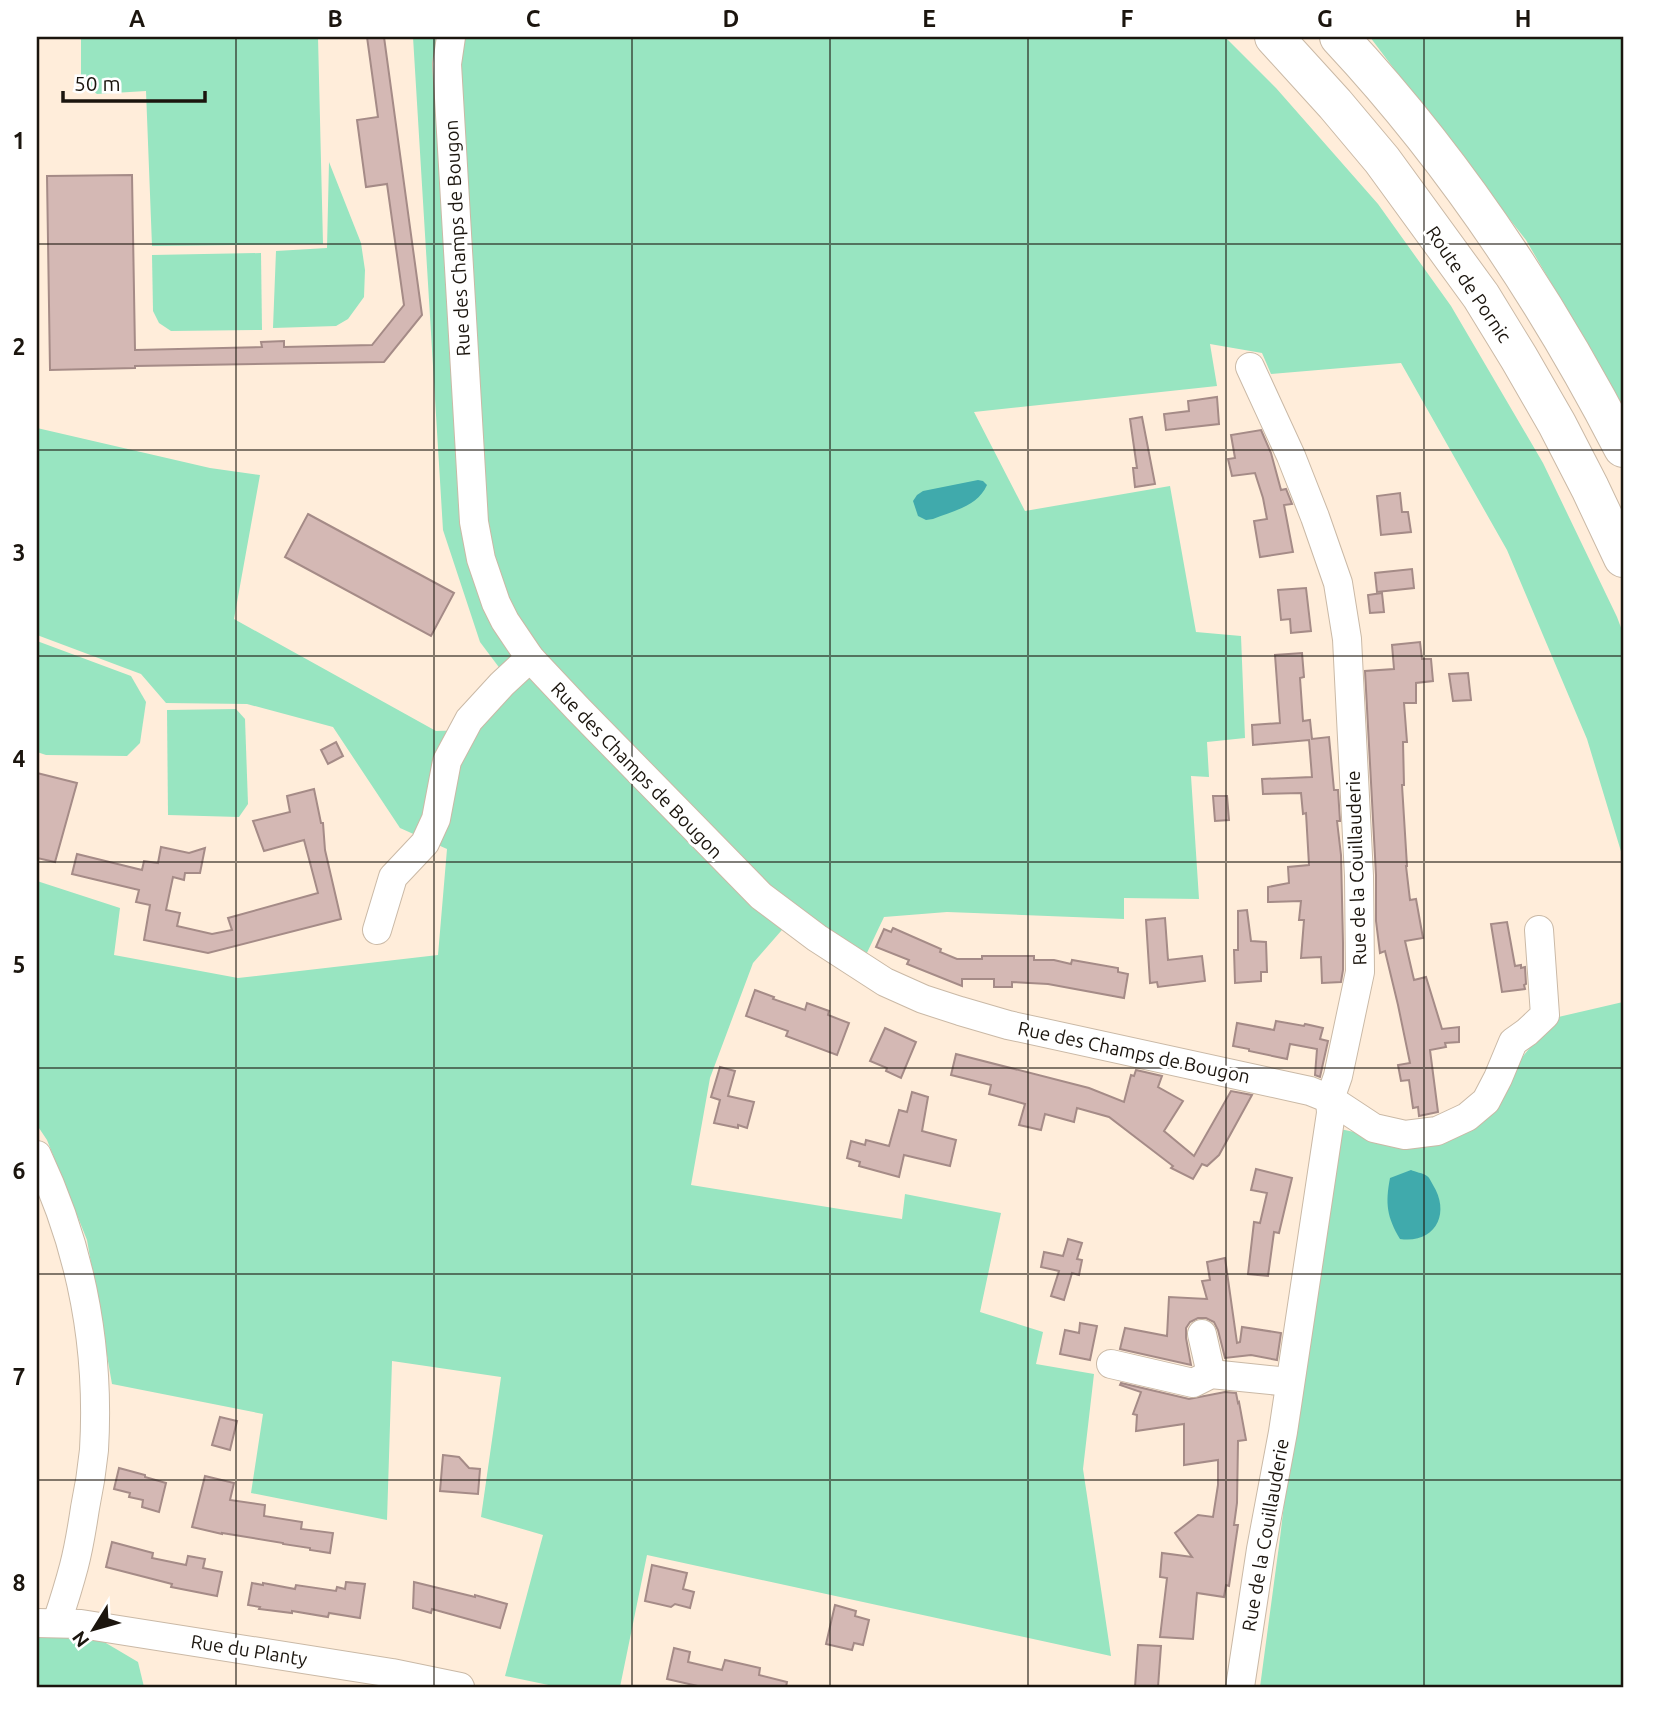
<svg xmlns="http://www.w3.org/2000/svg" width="1660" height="1724" font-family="Ubuntu,sans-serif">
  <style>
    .green { fill: #98e5c1 }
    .water { fill: #40aaac }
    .building { fill: #d4b8b4; stroke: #a58b87; stroke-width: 2 }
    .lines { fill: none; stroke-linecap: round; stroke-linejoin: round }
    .minor-casing { stroke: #cab9a6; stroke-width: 30 }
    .highway-casing { stroke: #cab9a6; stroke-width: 40 }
    .minor { stroke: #fff; stroke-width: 28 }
    .highway { stroke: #fff; stroke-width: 38 }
    .grid { fill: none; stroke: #1b150e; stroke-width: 2; stroke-opacity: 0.55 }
    .labels { text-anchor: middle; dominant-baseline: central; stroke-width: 6; stroke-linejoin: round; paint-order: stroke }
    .street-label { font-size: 19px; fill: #1b150e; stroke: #fff }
    .neatline { fill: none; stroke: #1b150e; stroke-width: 2.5 }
    .grid-label { font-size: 23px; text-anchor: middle; font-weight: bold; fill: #1b150e }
  </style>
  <rect width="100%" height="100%" fill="#ffedda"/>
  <g class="green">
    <polygon points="81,37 318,37 323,244 152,246 146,91 97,94 81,82"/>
    <polygon points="413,37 1225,37 1276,88 1378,204 1451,306 1543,463 1617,617 1623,633 1623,858 1587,739 1507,550 1401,363 1271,374 1262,353 1210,344 1217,386 974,412 1025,511 1170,486 1196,632 1241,636 1245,738 1207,742 1209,777 1191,776 1199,899 1124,898 1124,919 974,913 947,912 884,917 865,957 795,915 753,963 710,1078 691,1185 902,1219 905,1194 1001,1213 980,1312 1043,1332 1036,1364 1094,1374 1083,1469 1111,1656 647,1555 620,1687 558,1687 505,1676 543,1535 481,1517 501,1377 392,1361 387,1520 251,1493 263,1414 112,1384 87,1240 47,1140 37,1125 37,881 120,908 114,955 238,978 438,955 447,849 400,828 333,727 247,704 166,703 141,674 37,635 37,428 210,468 260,475 234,619 436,731 471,730 497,705 516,690 480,642 443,530"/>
    <polygon points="1370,37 1623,37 1623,407 1526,240 1459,155"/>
    <polygon points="329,162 361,243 365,270 364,297 348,319 336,326 273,328 276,251 327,248"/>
    <polygon points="261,253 262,330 171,331 159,323 153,311 152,255"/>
    <polygon points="37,641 131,676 146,702 140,743 127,756 46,755 37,752"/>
    <polygon points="236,709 245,719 248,804 239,817 168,815 167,710"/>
    <polygon points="1623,1002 1623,1687 1260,1687 1280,1538 1291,1446 1340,1129 1411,1144 1520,1060 1554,1018"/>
    <polygon points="37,1633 89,1633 138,1662 144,1687 37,1687"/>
  </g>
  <g class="water">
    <path d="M978 480 983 481 987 485C978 506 953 511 933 519L926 520 918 516 913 501 917 495 923 491Z"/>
    <path d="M1411 1170C1415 1172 1423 1173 1427 1176 1430 1178 1431 1182 1433 1185 1451 1214 1435 1244 1400 1239 1387 1217 1385 1204 1390 1178Z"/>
  </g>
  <g class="building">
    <polygon points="367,37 384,37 422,315 384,362 135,366 135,368 50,370 47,176 132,175 135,350 262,347 261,342 284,341 284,347 372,345 404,305 387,184 366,187 357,120 378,117"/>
    <polygon points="1217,397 1219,424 1166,430 1164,414 1189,411 1188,401"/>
    <polygon points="1142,417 1155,484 1135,487 1133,468 1137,468 1130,419"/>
    <polygon points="1261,430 1271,453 1281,490 1286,489 1292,504 1284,505 1293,552 1260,557 1254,521 1267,519 1263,498 1255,473 1232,476 1228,459 1235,458 1231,435"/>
    <polygon points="1400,493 1402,512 1408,512 1411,532 1381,535 1377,496"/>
    <polygon points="308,514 454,593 431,636 285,557"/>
    <polygon points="1412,569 1414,588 1377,592 1375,573"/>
    <polygon points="1306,588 1311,631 1291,633 1290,619 1281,620 1278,590"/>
    <polygon points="1382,593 1384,612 1370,613 1368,595"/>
    <polygon points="1420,642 1422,659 1431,659 1433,681 1416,683 1416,703 1404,703 1407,742 1403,742 1404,785 1402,785 1407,866 1406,866 1410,900 1416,899 1423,938 1405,941 1414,980 1426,977 1442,1029 1459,1027 1459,1042 1445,1043 1446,1047 1430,1050 1438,1112 1419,1116 1418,1107 1413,1108 1409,1080 1401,1081 1398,1065 1410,1063 1398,1005 1385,951 1380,953 1376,921 1376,875 1365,671 1394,669 1392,645"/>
    <polygon points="1302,653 1304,677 1300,678 1303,721 1310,720 1312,739 1329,737 1334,790 1338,790 1340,821 1337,821 1341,855 1343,943 1343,970 1341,982 1322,983 1321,957 1301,958 1304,920 1299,920 1301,901 1268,902 1268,887 1289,883 1288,867 1309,865 1306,813 1303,814 1301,793 1263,794 1262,779 1312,777 1309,740 1253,745 1252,725 1280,723 1275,655"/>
    <polygon points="1468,673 1471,700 1453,701 1449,674"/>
    <polygon points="336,742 343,756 328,764 321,750"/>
    <polygon points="37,773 77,783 55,862 37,858"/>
    <polygon points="314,789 321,823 323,823 325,850 341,919 208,953 144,940 150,905 136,902 139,890 72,874 77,854 142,870 144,861 158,863 161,847 189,853 205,848 200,873 185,873 184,880 173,877 166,910 180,913 177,926 212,934 232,930 228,918 318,893 304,840 264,851 253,821 290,812 287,796"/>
    <polygon points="1213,796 1227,796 1229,820 1215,821"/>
    <polygon points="1247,910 1251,941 1266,942 1267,972 1261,972 1261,981 1235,983 1234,950 1238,950 1238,911"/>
    <polygon points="1165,918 1168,960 1202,956 1205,981 1158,987 1157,982 1150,983 1146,920"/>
    <polygon points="1507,922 1515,966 1521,965 1521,968 1525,967 1526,984 1524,985 1525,989 1502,992 1491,924"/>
    <polygon points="893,928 941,949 940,952 957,959 982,959 982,956 1034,956 1034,960 1054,960 1071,964 1072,960 1118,968 1118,972 1128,974 1124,998 1048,984 1012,982 1012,987 994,987 994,979 962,979 962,986 907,964 909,960 876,947 884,929 891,932"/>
    <polygon points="755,990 774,997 773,999 805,1010 807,1003 829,1011 828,1015 849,1023 837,1055 786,1036 788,1031 746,1016"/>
    <polygon points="1276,1021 1304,1026 1305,1024 1323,1028 1320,1039 1328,1041 1320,1077 1315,1075 1317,1049 1290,1044 1287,1059 1249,1051 1249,1049 1233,1046 1237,1023 1274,1030"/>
    <polygon points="885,1028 916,1042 901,1078 886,1071 887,1068 870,1061"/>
    <polygon points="956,1054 1089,1088 1124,1102 1131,1075 1134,1076 1136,1070 1162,1076 1158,1087 1183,1101 1164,1131 1194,1156 1231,1091 1252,1095 1219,1155 1207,1166 1202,1164 1193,1179 1171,1168 1173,1166 1109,1117 1077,1108 1074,1122 1045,1114 1041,1130 1019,1125 1025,1104 989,1094 991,1085 951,1075"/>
    <polygon points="720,1067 735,1071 728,1096 754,1102 747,1128 738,1125 738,1128 714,1123 720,1100 711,1097"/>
    <polygon points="912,1092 928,1097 922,1131 956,1140 950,1166 904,1155 899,1177 859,1166 860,1162 847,1158 851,1141 865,1145 866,1140 889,1146 899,1110 907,1112"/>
    <polygon points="1256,1169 1292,1178 1279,1233 1274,1232 1268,1276 1248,1274 1254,1222 1260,1223 1267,1193 1251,1190"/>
    <polygon points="1068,1239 1082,1243 1077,1259 1082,1260 1079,1275 1072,1273 1064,1300 1051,1296 1059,1271 1041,1267 1044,1252 1063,1256"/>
    <polygon points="1225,1258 1237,1343 1240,1342 1242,1327 1281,1333 1277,1360 1251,1355 1225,1358 1218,1330 1214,1322 1206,1318 1198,1318 1190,1322 1186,1328 1186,1338 1191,1365 1120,1349 1125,1328 1167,1336 1169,1297 1207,1299 1202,1281 1210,1280 1207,1262"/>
    <polygon points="1080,1323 1097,1326 1090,1360 1060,1354 1065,1330 1079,1333"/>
    <polygon points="1121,1383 1189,1399 1225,1392 1236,1393 1238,1403 1239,1402 1246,1440 1238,1441 1237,1503 1234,1525 1238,1525 1229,1586 1226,1585 1224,1597 1197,1593 1193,1639 1160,1637 1167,1578 1160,1577 1162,1553 1192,1557 1175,1533 1198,1515 1213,1517 1218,1485 1218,1460 1184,1465 1184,1424 1136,1431 1137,1415 1133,1414 1141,1392 1120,1385"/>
    <polygon points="220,1417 237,1421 230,1450 212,1445"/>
    <polygon points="443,1455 459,1457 469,1468 480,1469 478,1494 440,1491"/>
    <polygon points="119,1468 145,1475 145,1477 166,1483 159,1512 142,1507 143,1500 129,1497 130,1493 114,1489"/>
    <polygon points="205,1476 234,1483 230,1500 265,1505 264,1516 302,1522 301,1529 333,1533 330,1553 310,1550 310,1548 283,1544 283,1543 222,1533 222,1534 192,1527"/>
    <polygon points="112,1542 153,1553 152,1558 186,1565 188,1556 205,1559 203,1568 222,1572 217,1596 171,1587 172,1584 106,1567"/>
    <polygon points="652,1565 687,1573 683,1589 694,1592 690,1608 675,1604 671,1607 645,1601"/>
    <polygon points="346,1582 365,1584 360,1618 329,1613 328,1617 292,1611 292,1613 259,1609 260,1607 248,1605 252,1583 263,1585 263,1583 295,1589 296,1585 336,1591 337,1587 345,1589"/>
    <polygon points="414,1582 475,1597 475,1595 507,1604 500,1628 432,1609 431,1613 413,1608"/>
    <polygon points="835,1605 856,1611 855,1616 869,1620 863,1645 854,1643 852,1650 826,1644"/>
    <polygon points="1138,1645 1161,1646 1158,1687 1135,1687"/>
    <polygon points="674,1648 690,1652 688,1662 722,1670 725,1660 760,1668 759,1675 787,1682 786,1687 702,1687 667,1679"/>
  </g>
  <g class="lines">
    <g class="minor-casing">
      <g id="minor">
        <polyline points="451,37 447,64 474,522 481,559 496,603 505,621 530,658 578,709 761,896 817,938 885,982 923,999 960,1011 1008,1025 1310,1091 1330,1099 1374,1128 1405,1135 1437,1131 1467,1117 1486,1101 1498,1078 1513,1042 1527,1032 1545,1015 1539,930"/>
        <polyline points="377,930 393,877 425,843 436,819 447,761 469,720 502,684 530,658"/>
        <path d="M37 1155C81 1248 100 1348 94 1450 92 1470 89 1489 85 1508 82 1528 79 1547 74 1566 69 1585 63 1604 57 1622"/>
        <polyline points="1202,1334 1211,1374"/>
        <polyline points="1111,1364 1193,1383 1211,1374 1289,1382"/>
        <polyline points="37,1623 81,1624 392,1673 460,1687"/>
        <polyline points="1240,1687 1261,1549 1283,1432 1331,1113 1330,1099 1338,1076 1360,972 1359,876 1347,639 1338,583 1315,517 1291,456 1250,367"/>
      </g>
    </g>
    <g class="highway-casing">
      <g id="highway">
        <polyline points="1274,37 1335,104 1382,160 1481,296 1519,358 1557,424 1590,488 1623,558"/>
        <path d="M1339 37C1453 159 1547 301 1623 448"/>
      </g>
    </g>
    <use href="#minor" class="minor"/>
    <use href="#highway" class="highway"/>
  </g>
  <path class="grid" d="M236 37V1687M434 37V1687M632 37V1687M830 37V1687M1028 37V1687M1226 37V1687M1424 37V1687M37 244H1623M37 450H1623M37 656H1623M37 862H1623M37 1068H1623M37 1274H1623M37 1480H1623"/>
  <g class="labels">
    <g class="street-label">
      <text transform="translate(457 238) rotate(-93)">Rue des Champs de Bougon</text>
      <text transform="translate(1469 284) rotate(56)">Route de Pornic</text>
      <text transform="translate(637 770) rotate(46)">Rue des Champs de Bougon</text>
      <text transform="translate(1356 868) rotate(-92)">Rue de la Couillauderie</text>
      <text transform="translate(1134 1052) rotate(12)">Rue des Champs de Bougon</text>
      <text transform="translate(1265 1535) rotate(-80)">Rue de la Couillauderie</text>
      <text transform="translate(249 1650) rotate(9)">Rue du Planty</text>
    </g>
  </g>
  <rect width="1660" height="1724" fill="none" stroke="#ffffff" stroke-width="77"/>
  <g transform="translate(94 1629) rotate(233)" stroke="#ffffff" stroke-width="5" paint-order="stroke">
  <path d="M0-5L12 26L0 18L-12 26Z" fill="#1b150e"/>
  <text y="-10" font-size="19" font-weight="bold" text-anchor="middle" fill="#1b150e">N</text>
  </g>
  <path d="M63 91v10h142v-10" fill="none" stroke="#1b150e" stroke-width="3.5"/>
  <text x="74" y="91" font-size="21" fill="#1b150e" stroke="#ffffff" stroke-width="5" paint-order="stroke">50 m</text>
  <rect x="38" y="38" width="1584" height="1648" class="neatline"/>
  <g class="grid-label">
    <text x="137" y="27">A</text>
    <text x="335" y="27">B</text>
    <text x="533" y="27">C</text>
    <text x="731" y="27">D</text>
    <text x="929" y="27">E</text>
    <text x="1127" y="27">F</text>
    <text x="1325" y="27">G</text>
    <text x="1523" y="27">H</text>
    <text x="19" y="149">1</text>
    <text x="19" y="355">2</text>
    <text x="19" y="561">3</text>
    <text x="19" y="767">4</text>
    <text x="19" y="973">5</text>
    <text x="19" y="1179">6</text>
    <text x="19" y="1385">7</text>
    <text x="19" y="1591">8</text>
  </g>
</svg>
